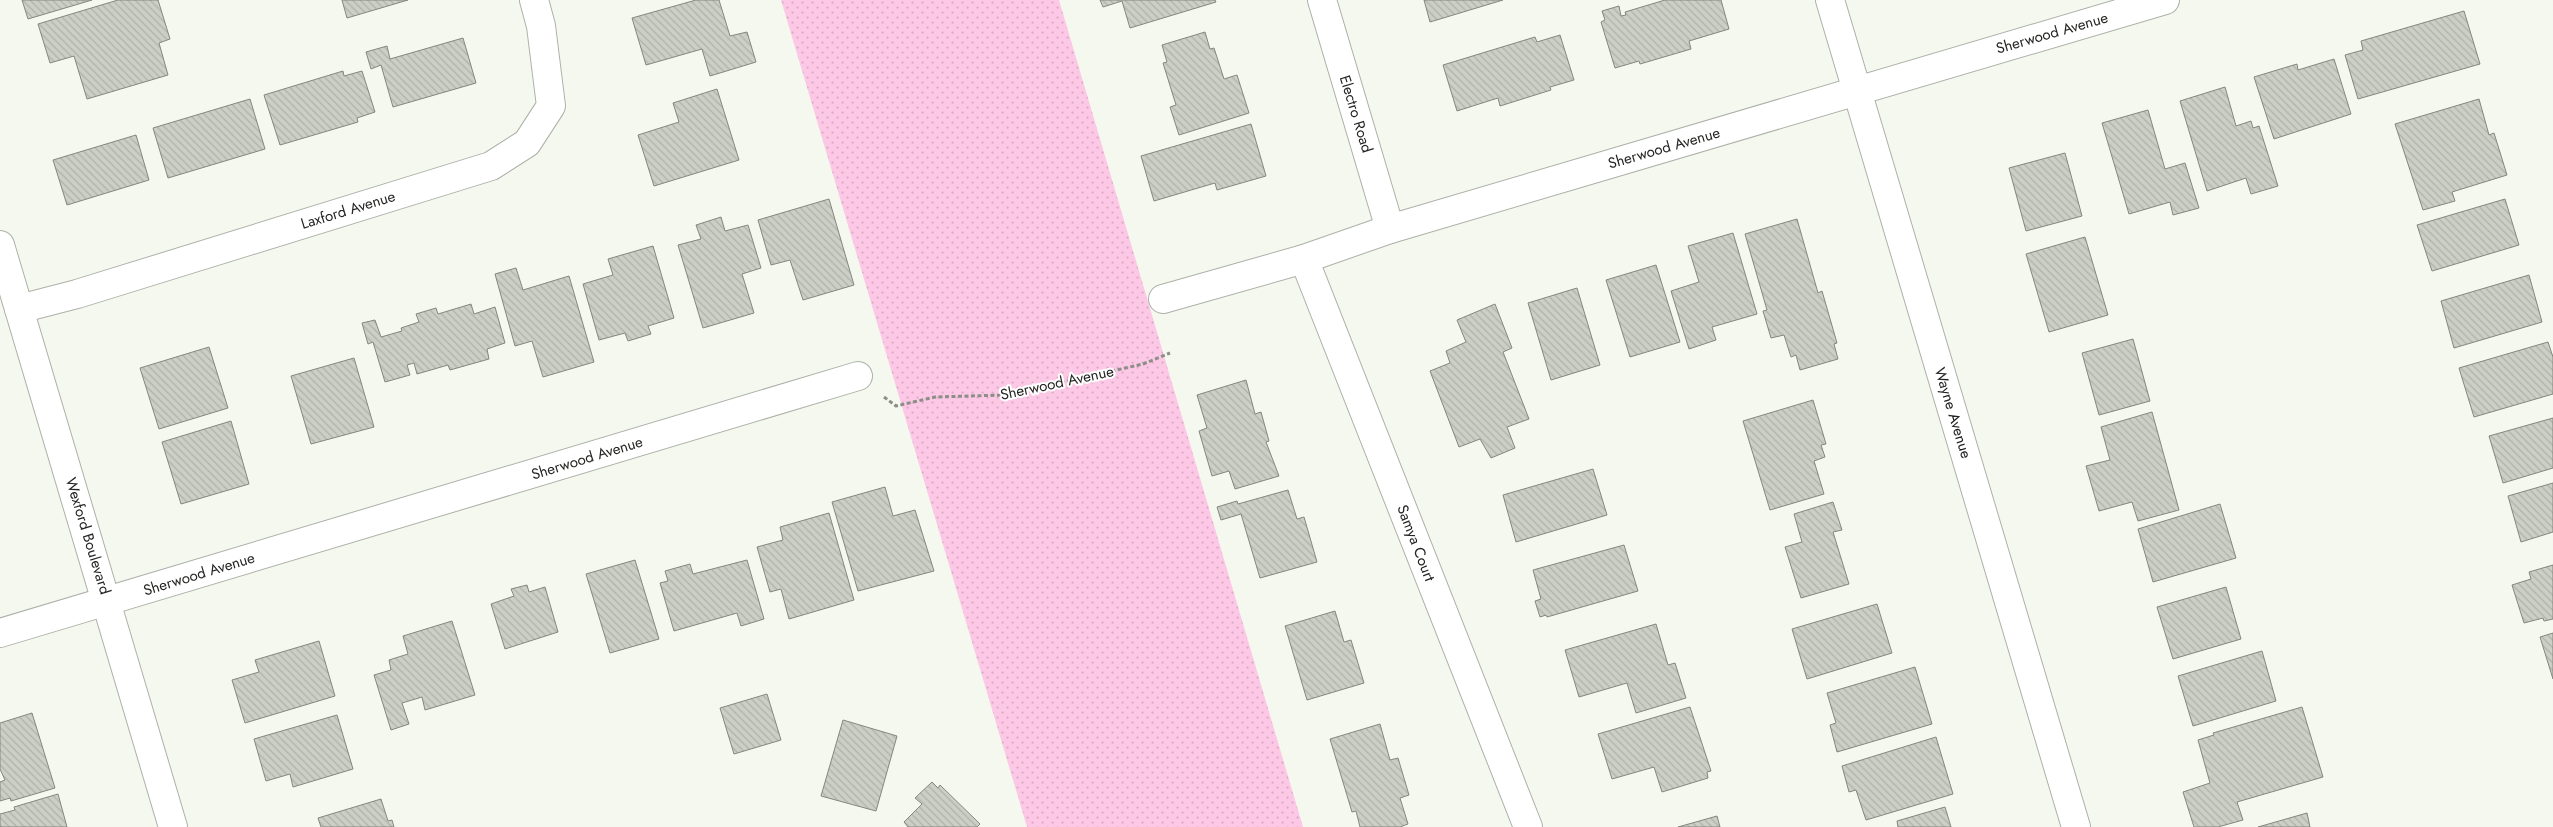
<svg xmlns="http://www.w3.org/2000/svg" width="2553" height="827" font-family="Jost,sans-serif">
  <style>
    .grass { fill: url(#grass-dots) }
    .building { fill: url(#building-back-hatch); stroke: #83877f }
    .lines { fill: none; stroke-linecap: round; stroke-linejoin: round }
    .minor-casing { stroke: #adb1a9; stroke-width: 30 }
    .path { stroke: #8c8e88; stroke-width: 3; stroke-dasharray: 4 2.5; stroke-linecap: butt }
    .minor { stroke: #fff; stroke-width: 28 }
    .labels { text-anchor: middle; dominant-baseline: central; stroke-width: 4; stroke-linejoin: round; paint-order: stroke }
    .street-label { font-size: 15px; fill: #242522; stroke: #fff }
  </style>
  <defs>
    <pattern id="grass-dots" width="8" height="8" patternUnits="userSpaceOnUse" patternTransform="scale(1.25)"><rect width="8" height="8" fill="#fdc8e5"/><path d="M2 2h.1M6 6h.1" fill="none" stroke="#d9acc4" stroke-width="1.8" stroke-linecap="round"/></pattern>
    <pattern id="building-back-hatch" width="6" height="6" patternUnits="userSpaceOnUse" patternTransform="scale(1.25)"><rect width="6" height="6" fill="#cbcfc6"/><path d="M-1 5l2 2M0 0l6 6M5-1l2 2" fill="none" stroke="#aeb2aa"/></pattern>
  </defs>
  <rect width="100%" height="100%" fill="#f4f8ef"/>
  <polygon class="grass" points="781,0 1059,0 1303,827 1027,827"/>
  <g class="building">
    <polygon points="22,0 92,0 28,19"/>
    <polygon points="158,0 170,39 159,43 168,75 87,99 74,56 50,63 38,24 118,0"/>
    <polygon points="342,0 408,0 347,18"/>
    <polygon points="696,0 719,0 730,36 747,32 756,62 710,76 702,49 646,65 632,18"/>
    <polygon points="1100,0 1215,0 1216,2 1130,28 1122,1 1103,7"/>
    <polygon points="1424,0 1503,0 1430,22"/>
    <polygon points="1665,0 1721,0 1729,29 1689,41 1691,49 1640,64 1639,61 1615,68 1601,22 1605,20 1602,11 1619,6 1621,16 1626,15 1625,12"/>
    <polygon points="2464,11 2480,64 2358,99 2345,55 2363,50 2361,41"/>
    <polygon points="1205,32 1210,49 1214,48 1224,79 1237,75 1249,113 1179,135 1170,107 1176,105 1163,63 1167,62 1162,45"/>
    <polygon points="1560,35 1574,80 1550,87 1551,90 1500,106 1498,98 1457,111 1443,65 1535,37 1537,42"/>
    <polygon points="463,38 476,83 393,107 381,65 371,69 366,52 387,46 390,59"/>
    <polygon points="2334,59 2351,114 2274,139 2254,77 2297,64 2298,70"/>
    <polygon points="343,71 344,76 362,71 375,112 357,118 358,122 280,145 264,95"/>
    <polygon points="2225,87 2236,126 2251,121 2253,128 2259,126 2278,186 2251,194 2246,178 2207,191 2180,101"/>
    <polygon points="717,89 739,160 654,186 638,135 679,122 673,103"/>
    <polygon points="250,99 265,149 168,178 153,128"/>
    <polygon points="2479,99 2489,135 2494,133 2507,175 2452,192 2455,201 2423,210 2395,124"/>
    <polygon points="2148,110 2165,169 2185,163 2199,208 2173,215 2170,202 2129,214 2102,123"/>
    <polygon points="1251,124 1266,176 1217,190 1215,183 1154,201 1141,156"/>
    <polygon points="136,135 149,180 67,205 53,160"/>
    <polygon points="2065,153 2082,216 2026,231 2009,168"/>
    <polygon points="829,199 854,285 803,300 790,260 771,265 758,220"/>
    <polygon points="2505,199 2519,245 2432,271 2417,225"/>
    <polygon points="721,217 725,231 748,225 761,268 742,274 754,313 703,328 678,245 701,239 696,225"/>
    <polygon points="1797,219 1818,293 1822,291 1837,343 1834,344 1838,359 1800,370 1796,355 1791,357 1784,335 1771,338 1763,311 1767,310 1745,234"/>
    <polygon points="1733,233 1757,314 1712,327 1716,340 1689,349 1671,291 1699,282 1688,246"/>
    <polygon points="2085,237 2108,315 2049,332 2026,254"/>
    <polygon points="653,246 674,318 648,326 651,334 628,341 625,333 599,340 583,284 613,275 608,259"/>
    <polygon points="1656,265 1680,342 1630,357 1606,280"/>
    <polygon points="516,268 523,290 569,276 594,362 543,377 532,341 515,346 495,274"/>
    <polygon points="2529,275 2542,322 2454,348 2441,301"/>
    <polygon points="1577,288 1600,365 1551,380 1528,303"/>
    <polygon points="471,304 474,314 495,307 505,343 487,349 489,359 450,370 448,365 417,374 414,363 407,365 410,375 385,382 373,342 368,344 362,323 375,320 381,337 402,331 401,328 419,322 416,314 436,308 438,314"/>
    <polygon points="1495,304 1512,348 1503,352 1529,419 1507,427 1515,448 1491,458 1480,439 1459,447 1430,371 1450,363 1446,351 1466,342 1457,320"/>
    <polygon points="2133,339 2150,401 2099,415 2082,353"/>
    <polygon points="2548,342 2553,357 2553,394 2474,417 2459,368"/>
    <polygon points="209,347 228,408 159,429 140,368"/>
    <polygon points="354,358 374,427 311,444 291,376"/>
    <polygon points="1246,380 1255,414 1261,412 1269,441 1266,442 1279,476 1235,489 1229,471 1212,476 1199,431 1207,428 1197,395"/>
    <polygon points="1813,400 1826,444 1821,445 1825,457 1814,461 1824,494 1770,510 1743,421"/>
    <polygon points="2152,412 2179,510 2138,521 2132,502 2099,511 2086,466 2110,460 2101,427"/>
    <polygon points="2553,418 2553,468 2503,483 2489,436"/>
    <polygon points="231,421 249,484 181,504 162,442"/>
    <polygon points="1593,469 1607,515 1516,542 1503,495"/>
    <polygon points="2553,483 2553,532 2521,542 2508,496"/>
    <polygon points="885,487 893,516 915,510 934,571 858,591 832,502"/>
    <polygon points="1288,490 1297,519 1304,517 1317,562 1260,578 1241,514 1221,520 1217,507 1237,501 1238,504"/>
    <polygon points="1833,502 1842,530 1833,532 1849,584 1801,598 1785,547 1802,542 1794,514"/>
    <polygon points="2220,504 2236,558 2153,582 2138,529"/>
    <polygon points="829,513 854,600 789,619 781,589 770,592 757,547 783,540 780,527"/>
    <polygon points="1624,545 1638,591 1547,617 1546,615 1540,617 1535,601 1541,599 1533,570"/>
    <polygon points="635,560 659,639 610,653 586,574"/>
    <polygon points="747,560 764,619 741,626 737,613 674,631 660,583 668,581 665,571 690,564 693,574"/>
    <polygon points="2553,565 2553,619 2544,621 2543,618 2524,623 2512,585 2531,579 2529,572"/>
    <polygon points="527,585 529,592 545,587 558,632 505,649 491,604 514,596 511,589"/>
    <polygon points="2226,587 2241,639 2173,659 2157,607"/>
    <polygon points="1877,604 1892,653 1807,679 1792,629"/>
    <polygon points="1335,611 1344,642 1351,640 1364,683 1307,700 1285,626"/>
    <polygon points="452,621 475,695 425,710 422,697 402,703 409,724 391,730 374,675 391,670 389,660 408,654 403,636"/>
    <polygon points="1656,624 1668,665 1675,663 1686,698 1636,713 1627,683 1579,697 1565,650"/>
    <polygon points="2553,633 2553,679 2540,637"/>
    <polygon points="319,641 335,696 245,723 232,680 259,672 255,660"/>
    <polygon points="2262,651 2276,701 2193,726 2178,676"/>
    <polygon points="1915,667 1932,724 1837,752 1830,725 1836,723 1827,693"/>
    <polygon points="767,694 781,740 734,754 720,708"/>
    <polygon points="1690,707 1711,771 1707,772 1708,778 1662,792 1654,767 1612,779 1598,734"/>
    <polygon points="2302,707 2323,777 2237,802 2243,820 2218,827 2194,827 2183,792 2210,783 2198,740 2214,735 2213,733"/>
    <polygon points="32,713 55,788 11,801 10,798 0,801 0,782 5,780 0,769 0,723"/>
    <polygon points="337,715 353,769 293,787 290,774 266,781 254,739"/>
    <polygon points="843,720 897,736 876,811 821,796"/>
    <polygon points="1380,724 1390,760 1398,758 1409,795 1400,798 1408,824 1400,827 1360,827 1356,811 1352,812 1330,739"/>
    <polygon points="1936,737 1953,794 1866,820 1856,790 1849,792 1842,766"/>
    <polygon points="932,782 938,788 940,785 980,824 977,827 908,827 904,822 922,804 915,798"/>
    <polygon points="58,794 67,827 0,827 0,814 15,810 14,807"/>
    <polygon points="381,799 388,821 392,820 394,827 321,827 318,818"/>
    <polygon points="1945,807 1951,827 1898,827 1897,821"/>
    <polygon points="2307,813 2310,827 2258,827"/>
    <polygon points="1717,816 1720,827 1678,827"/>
  </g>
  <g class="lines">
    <g class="minor-casing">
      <g id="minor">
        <polyline points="1322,0 1390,229"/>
        <polyline points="1830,0 2076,827"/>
        <polyline points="0,245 173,827"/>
        <polyline points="1304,259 1528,827"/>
        <polyline points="1163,299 1304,259 1390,229 2165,0"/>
        <polyline points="19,309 77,294 491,166 527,143 551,106 541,26 534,0"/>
        <polyline points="0,633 858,376"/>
      </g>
    </g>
    <polyline class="path" points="884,397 896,406 935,397 1006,395 1143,364 1170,353"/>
    <use href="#minor" class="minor"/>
  </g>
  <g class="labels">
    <g class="street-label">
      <text transform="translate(2052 33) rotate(-16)">Sherwood Avenue</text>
      <text transform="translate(1356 114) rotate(73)">Electro Road</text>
      <text transform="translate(1664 148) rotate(-16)">Sherwood Avenue</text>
      <text transform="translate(348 210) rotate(-17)">Laxford Avenue</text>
      <text transform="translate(1057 383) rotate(-12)">Sherwood Avenue</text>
      <text transform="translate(1953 413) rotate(73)">Wayne Avenue</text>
      <text transform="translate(587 458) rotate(-17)">Sherwood Avenue</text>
      <text transform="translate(88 536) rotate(73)">Wexford Boulevard</text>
      <text transform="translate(1416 543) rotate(69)">Samya Court</text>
      <text transform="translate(199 574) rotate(-17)">Sherwood Avenue</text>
    </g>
  </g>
</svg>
